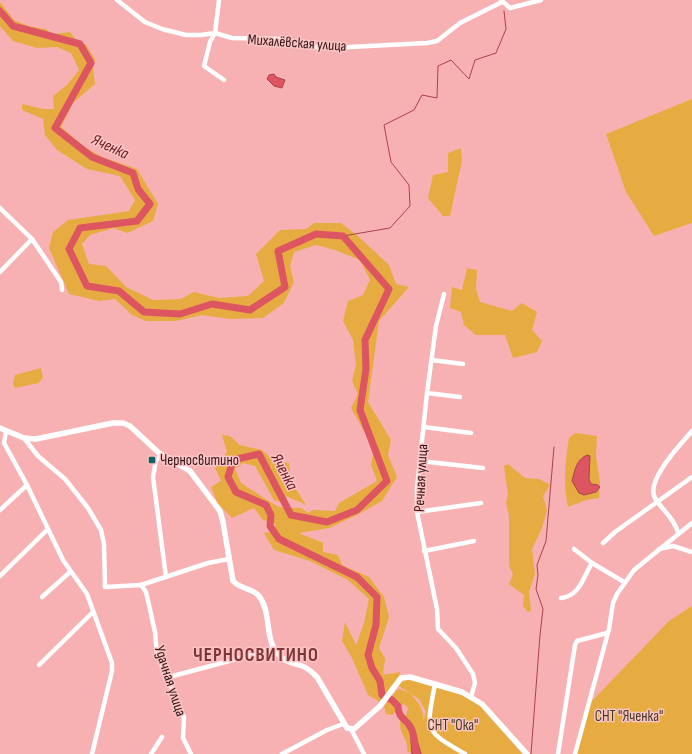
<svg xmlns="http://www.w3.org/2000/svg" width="692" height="754" font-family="'Sofia Sans Condensed',sans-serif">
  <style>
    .green { fill: #e6ac41; fill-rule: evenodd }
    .water { fill: #dd5560; stroke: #aa424a }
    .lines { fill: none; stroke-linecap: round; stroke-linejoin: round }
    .stream { stroke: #aa424a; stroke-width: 1 }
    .river { stroke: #dd5560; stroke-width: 7 }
    .minor { stroke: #fff; stroke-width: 4.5 }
    .tertiary { stroke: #fff; stroke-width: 5.5 }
    .poi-dot { fill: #126265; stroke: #fac4c4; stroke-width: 1.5 }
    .labels { text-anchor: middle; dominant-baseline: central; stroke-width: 3; stroke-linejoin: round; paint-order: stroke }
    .street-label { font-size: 15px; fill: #341416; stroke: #fac4c4 }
    .poi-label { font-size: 15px; fill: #341416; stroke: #fac4c4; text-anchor: start }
    .park-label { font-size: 15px; fill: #473a23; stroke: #fac4c4 }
    .water-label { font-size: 16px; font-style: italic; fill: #6e1723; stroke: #fac4c4 }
    .district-label { font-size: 19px; font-weight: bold; letter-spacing: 1px; fill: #7e3438; stroke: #fac4c4 }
  </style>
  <rect width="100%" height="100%" fill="#f8b1b2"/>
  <g class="green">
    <polygon points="0,2 14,20 28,26 45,29 54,34 70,32 75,39 86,45 95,59 93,69 95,84 73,103 61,127 85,147 102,157 137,169 158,204 153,221 127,233 114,228 90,235 82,244 89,264 106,266 126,287 153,300 181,299 194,292 219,298 248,296 264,281 256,254 280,230 306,229 314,223 341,223 359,237 389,265 396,284 409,287 379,321 368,402 391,440 388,455 397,477 382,501 357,515 329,528 299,533 323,543 323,552 338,555 342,565 369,577 384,597 389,617 379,648 385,658 383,675 400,672 399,677 380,702 368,695 352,658 342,641 345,622 356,645 364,623 369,599 348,580 310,561 274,550 264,533 275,531 275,524 263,520 254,508 232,518 218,504 211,487 221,481 215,468 227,452 222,435 230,436 240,445 262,450 274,461 289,463 291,481 306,505 286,496 287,504 274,500 255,466 243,463 235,469 241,483 267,500 279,507 301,508 308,513 313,510 335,511 339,503 377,481 371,465 374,449 351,408 358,394 352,381 356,365 353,340 343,321 348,301 363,295 370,280 360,260 335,250 316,245 294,252 290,266 294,282 284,303 263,318 230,319 202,315 176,321 146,321 132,315 115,299 99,301 69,294 49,248 53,232 68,220 129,211 135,200 120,176 87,169 57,150 45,135 43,119 22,110 22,104 43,109 54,109 53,96 67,85 79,70 71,53 57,47 37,48 13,41 0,26"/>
    <polygon points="692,99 692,223 654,236 626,192 606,134"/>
    <polygon points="461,148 462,160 450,216 443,216 428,198 433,175 448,172 448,153"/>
    <polygon points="467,268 477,270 476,289 480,302 512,311 522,303 537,312 532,330 542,341 537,352 513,358 505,335 476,335 464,325 461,312 450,308 452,287 462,290"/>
    <polygon points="41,368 43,377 39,383 15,388 13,384 15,375"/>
    <path d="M575 433 597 436 596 456 600 482 599 498 586 500 568 507C563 483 565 462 569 438ZM587 455 590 456 589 479 596 492 584 495 575 469 581 458Z"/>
    <polygon points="508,464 525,478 539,479 550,485 543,496 547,510 542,528 532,549 535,574 529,592 531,611 528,612 523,606 524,595 509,584 513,574 509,566 509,516 506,503 508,495 504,466"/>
    <polygon points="692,606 692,754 577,754 591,702 669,621"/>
    <path d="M407 679 461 695 479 705 522 754H421L415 733 410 729 412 754 407 751C408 737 400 737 400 722L406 715 408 708 404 704 397 707 393 715 386 714 384 706 396 691 399 689 410 693 397 685ZM411 694 419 699 426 712 423 722C425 710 418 703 411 694Z"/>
  </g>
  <g class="water">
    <polygon points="274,74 276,77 285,80 282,88 274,86 267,79 269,75"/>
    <path d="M587 455 590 456 589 479 591 484 598 485 600 487 596 492 584 495 579 493 572 481C575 470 576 460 587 455Z"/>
    <polygon points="410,729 415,733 421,754 412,754"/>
  </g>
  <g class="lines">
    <g class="stream">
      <polyline points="343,236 390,228 410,206 409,185 391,162 384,125 414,110 422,95 437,98 438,66 451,60 469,79 475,60 496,53 506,29 504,11"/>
      <polyline points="531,754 540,635 543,609 536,589 538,575 537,565 546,541 554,447"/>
    </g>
    <path class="river" d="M0 11 13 26 80 44 91 63 55 128 92 157 133 173 138 189 150 204 137 221 80 228 69 249 87 286 119 291 144 312 180 314 212 304 250 310 285 287 278 251 316 234 343 236 389 289 365 340 366 369 360 410 387 481 357 510 327 522 291 515 259 454 233 460 228 477 236 492 266 505 271 515 270 526 279 539 357 577 377 597 376 625 368 655 372 668 380 681 382 695 392 700 398 706C398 719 407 719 411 728 415 735 414 746 417 754"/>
    <g class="minor">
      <polyline points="117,0 145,22 162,29 186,35 201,35 215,33 232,38 284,39 311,47 331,48 427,43 437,41 460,23 502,2"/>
      <polyline points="219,0 215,33 210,42 204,66 224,80"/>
      <polyline points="501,0 510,8 541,0"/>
      <polyline points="0,208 32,239 61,282 62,290"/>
      <polyline points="0,272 32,239"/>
      <polyline points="444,294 436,326 427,393 417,488 417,512 437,609 438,629 456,648 473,674 475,683 471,697"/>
      <polyline points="432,360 463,364"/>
      <polyline points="427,393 460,397"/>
      <polyline points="424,427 471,433"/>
      <polyline points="6,431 4,443 27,485 63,560 87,594 112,663 112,671 92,754"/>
      <polyline points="24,438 38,456 65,479 88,508 101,530 104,544 105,587 141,585 146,592 149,605 155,632 157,654 184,717 183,738 191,754"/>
      <polyline points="162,455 156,460 153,477 166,577"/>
      <polyline points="420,461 483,468"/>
      <polyline points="0,510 27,485"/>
      <polyline points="417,512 481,503"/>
      <path d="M678 533C675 519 662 510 655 498 645 481 681 444 692 431"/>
      <polyline points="603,543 615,532 692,477"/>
      <polyline points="574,549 592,563 624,582"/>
      <polyline points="659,549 673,546 692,552"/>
      <polyline points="424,551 474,541"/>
      <polyline points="0,576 48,529"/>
      <polyline points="141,585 208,563 229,559"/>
      <polyline points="42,597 70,572"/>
      <path d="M561 598C580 596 583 577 592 563"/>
      <polyline points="39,665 93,612"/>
      <polyline points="169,677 248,656 268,649 274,649"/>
      <path d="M435 684C426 732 424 730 465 754"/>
      <polyline points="351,729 364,754"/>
      <polyline points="151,754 162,737"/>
      <polyline points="282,754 327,730 343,724"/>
      <polyline points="558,754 575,645 577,641 607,633"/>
      <polyline points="575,754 609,629 613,603 617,594 634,570 692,523"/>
    </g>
    <path class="tertiary" d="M0 428 24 438 36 439 113 423H123L130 426 159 453 190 471 220 511 223 522 233 581C240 589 252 588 259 596 272 613 264 638 278 654 284 662 294 663 302 666 308 668 313 673 317 677L347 728 354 729 380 706 401 678 410 677 462 692 482 704 527 754"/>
  </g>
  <rect class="poi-dot" x="148" y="456" width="8" height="8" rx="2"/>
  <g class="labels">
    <g class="street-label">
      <text transform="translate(297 43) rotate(4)">Михалёвская улица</text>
      <text transform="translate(421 478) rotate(-87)">Речная улица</text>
      <text transform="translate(170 681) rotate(72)">Удачная улица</text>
    </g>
    <g class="poi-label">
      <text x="160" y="460">Черносвитино</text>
    </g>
    <g class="park-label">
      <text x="629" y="716">СНТ "Яченка"</text>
      <text x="453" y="725">СНТ "Ока"</text>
    </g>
    <g class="water-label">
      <text transform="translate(110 147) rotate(25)">Яченка</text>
      <text transform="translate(284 472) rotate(62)">Яченка</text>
    </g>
    <g class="district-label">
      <text x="256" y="655">ЧЕРНОСВИТИНО</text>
    </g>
  </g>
</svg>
